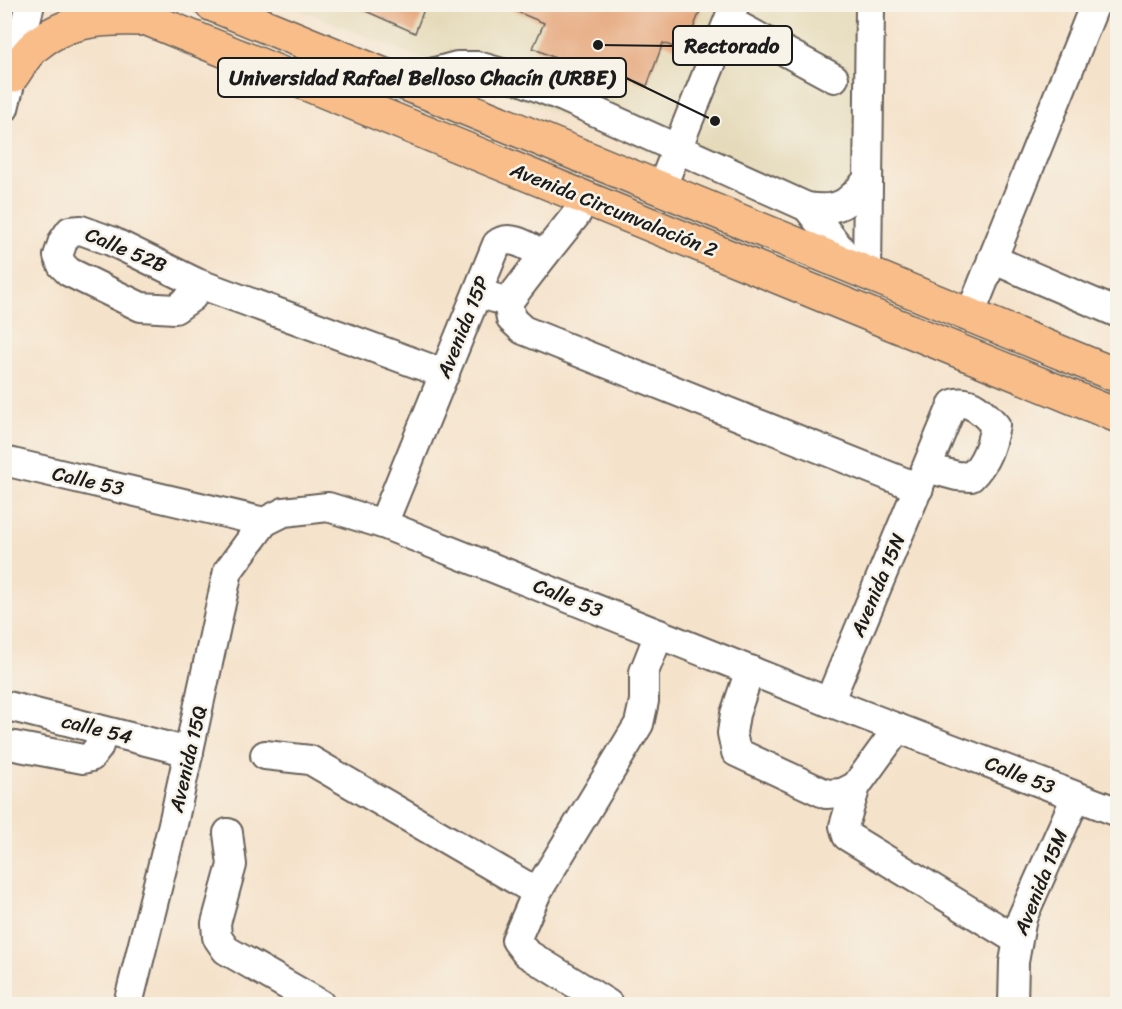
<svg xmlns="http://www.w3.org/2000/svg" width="1122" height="1009" font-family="Sriracha,sans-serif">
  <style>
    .built { fill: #e5daba }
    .building { fill: #e6a97f }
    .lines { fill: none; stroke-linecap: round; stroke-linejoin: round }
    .minor-casing { stroke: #686159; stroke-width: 32 }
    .major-casing { stroke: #686159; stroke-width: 36 }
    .minor { stroke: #fff; stroke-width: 28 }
    .major { stroke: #f8bd89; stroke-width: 33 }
    .labels { text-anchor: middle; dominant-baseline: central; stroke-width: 5; stroke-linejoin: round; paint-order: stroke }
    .street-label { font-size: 20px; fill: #1c1c1c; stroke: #f7f3e8 }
    .leader { fill: none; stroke: #1c1c1c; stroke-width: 2 }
    .callout-dot { fill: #1c1c1c; stroke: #f7f3e8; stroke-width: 2 }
    .callout { fill: #f7f3e8; stroke: #1c1c1c; stroke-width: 2 }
    .callout-label { font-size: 21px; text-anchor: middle; font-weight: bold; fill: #1c1c1c }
  </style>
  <rect width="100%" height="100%" fill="#f7f3e8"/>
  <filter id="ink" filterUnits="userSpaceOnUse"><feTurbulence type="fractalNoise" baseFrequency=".0167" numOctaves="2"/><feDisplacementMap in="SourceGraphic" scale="12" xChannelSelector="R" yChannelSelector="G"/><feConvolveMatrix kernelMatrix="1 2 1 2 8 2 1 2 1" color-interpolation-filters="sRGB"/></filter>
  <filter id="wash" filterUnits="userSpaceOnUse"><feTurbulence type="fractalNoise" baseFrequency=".008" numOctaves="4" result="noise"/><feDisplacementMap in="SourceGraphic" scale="24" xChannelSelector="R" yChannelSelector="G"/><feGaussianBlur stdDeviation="1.35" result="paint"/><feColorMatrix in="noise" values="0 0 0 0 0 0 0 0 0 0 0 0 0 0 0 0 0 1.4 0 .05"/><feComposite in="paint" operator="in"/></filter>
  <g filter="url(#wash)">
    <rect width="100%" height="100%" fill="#f5e2ca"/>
    <polygon class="built" points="289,5 853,5 858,237"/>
    <g id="blocks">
      <g class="building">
        <polygon points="350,4 426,4 415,33"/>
        <polygon points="498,4 703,4 684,51 663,43 647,86 590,62 586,72 533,48 544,23"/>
      </g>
    </g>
  </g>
  <g filter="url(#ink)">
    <use href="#blocks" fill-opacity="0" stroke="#686159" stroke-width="1.5"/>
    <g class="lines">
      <g class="minor-casing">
        <g id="minor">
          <polyline points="729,21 834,78"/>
          <polyline points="404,84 424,75 457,66 478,66 502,73 563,97 807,207 856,269"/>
          <polyline points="4,108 30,4"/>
          <polyline points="661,189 735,4"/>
          <path d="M807 207C839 212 848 204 868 179"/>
          <polyline points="992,259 1118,313"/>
          <polyline points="867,274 870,4"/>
          <polyline points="197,283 192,297 175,309 141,307 69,272 62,265 58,256 63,241 70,231 81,230 111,241 197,283 445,374"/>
          <polyline points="491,297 508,302 544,255"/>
          <polyline points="508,302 511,319 523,330 919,488"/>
          <polyline points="970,315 1095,4"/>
          <polyline points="4,461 264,522 284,512 328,507 383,524 829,702 1118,812"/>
          <path d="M383 524 497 244C511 233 530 248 544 255L576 215 585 198"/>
          <polyline points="750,670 735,714 732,733 736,752 826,794 842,793 856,786 898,728"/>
          <path d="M829 702 953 404C970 398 984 413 995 425 991 446 986 462 971 477L957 476 927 468"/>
          <polyline points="4,705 189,752"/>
          <polyline points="4,744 83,759 91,757 98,748 104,731"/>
          <polyline points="265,755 310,760 537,892"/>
          <polyline points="856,786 844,826 847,836 1017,940"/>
          <polyline points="228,833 232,865 216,923 217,937 226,950 320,1004"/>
          <polyline points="128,1004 173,824 228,571 264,522"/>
          <polyline points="608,1004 526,953 516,940 537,892 639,724 644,701 644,672 659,634"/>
          <polyline points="1013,1004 1014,962 1022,918 1076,797"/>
        </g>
      </g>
      <g class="major-casing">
        <g id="major">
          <polyline points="111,4 1118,416"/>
          <polyline points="211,4 1118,376"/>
          <path d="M12 76C19 66 26 53 35 46 65 20 102 18 139 19"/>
        </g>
      </g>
      <use href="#minor" class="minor"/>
      <use href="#major" class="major"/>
    </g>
  </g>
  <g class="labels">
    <g class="street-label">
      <text transform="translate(614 210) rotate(22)">Avenida Circunvalación 2</text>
      <text transform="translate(126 250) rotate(23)">Calle 52B</text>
      <text transform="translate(463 327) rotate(-68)">Avenida 15P</text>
      <text transform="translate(88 481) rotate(13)">Calle 53</text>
      <text transform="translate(878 585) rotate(-67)">Avenida 15N</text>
      <text transform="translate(568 598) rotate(22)">Calle 53</text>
      <text transform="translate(97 729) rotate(14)">calle 54</text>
      <text transform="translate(188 759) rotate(-77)">Avenida 15Q</text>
      <text transform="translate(1020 775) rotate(21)">Calle 53</text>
      <text transform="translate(1041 882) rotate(-68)">Avenida 15M</text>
    </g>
  </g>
  <path class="leader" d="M598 45L673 46M715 121L626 78"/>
  <g class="callout-dot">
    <circle cx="598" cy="45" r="6"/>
    <circle cx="715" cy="121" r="6"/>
  </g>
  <g class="callout">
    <rect x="673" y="26" width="119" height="39" rx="6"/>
    <rect x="218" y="58" width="408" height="39" rx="6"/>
  </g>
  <g class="callout-label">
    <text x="732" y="53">Rectorado</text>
    <text x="422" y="85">Universidad Rafael Belloso Chacín (URBE)</text>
  </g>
  <rect width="1122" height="1009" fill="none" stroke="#f7f3e8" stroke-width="24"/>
</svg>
